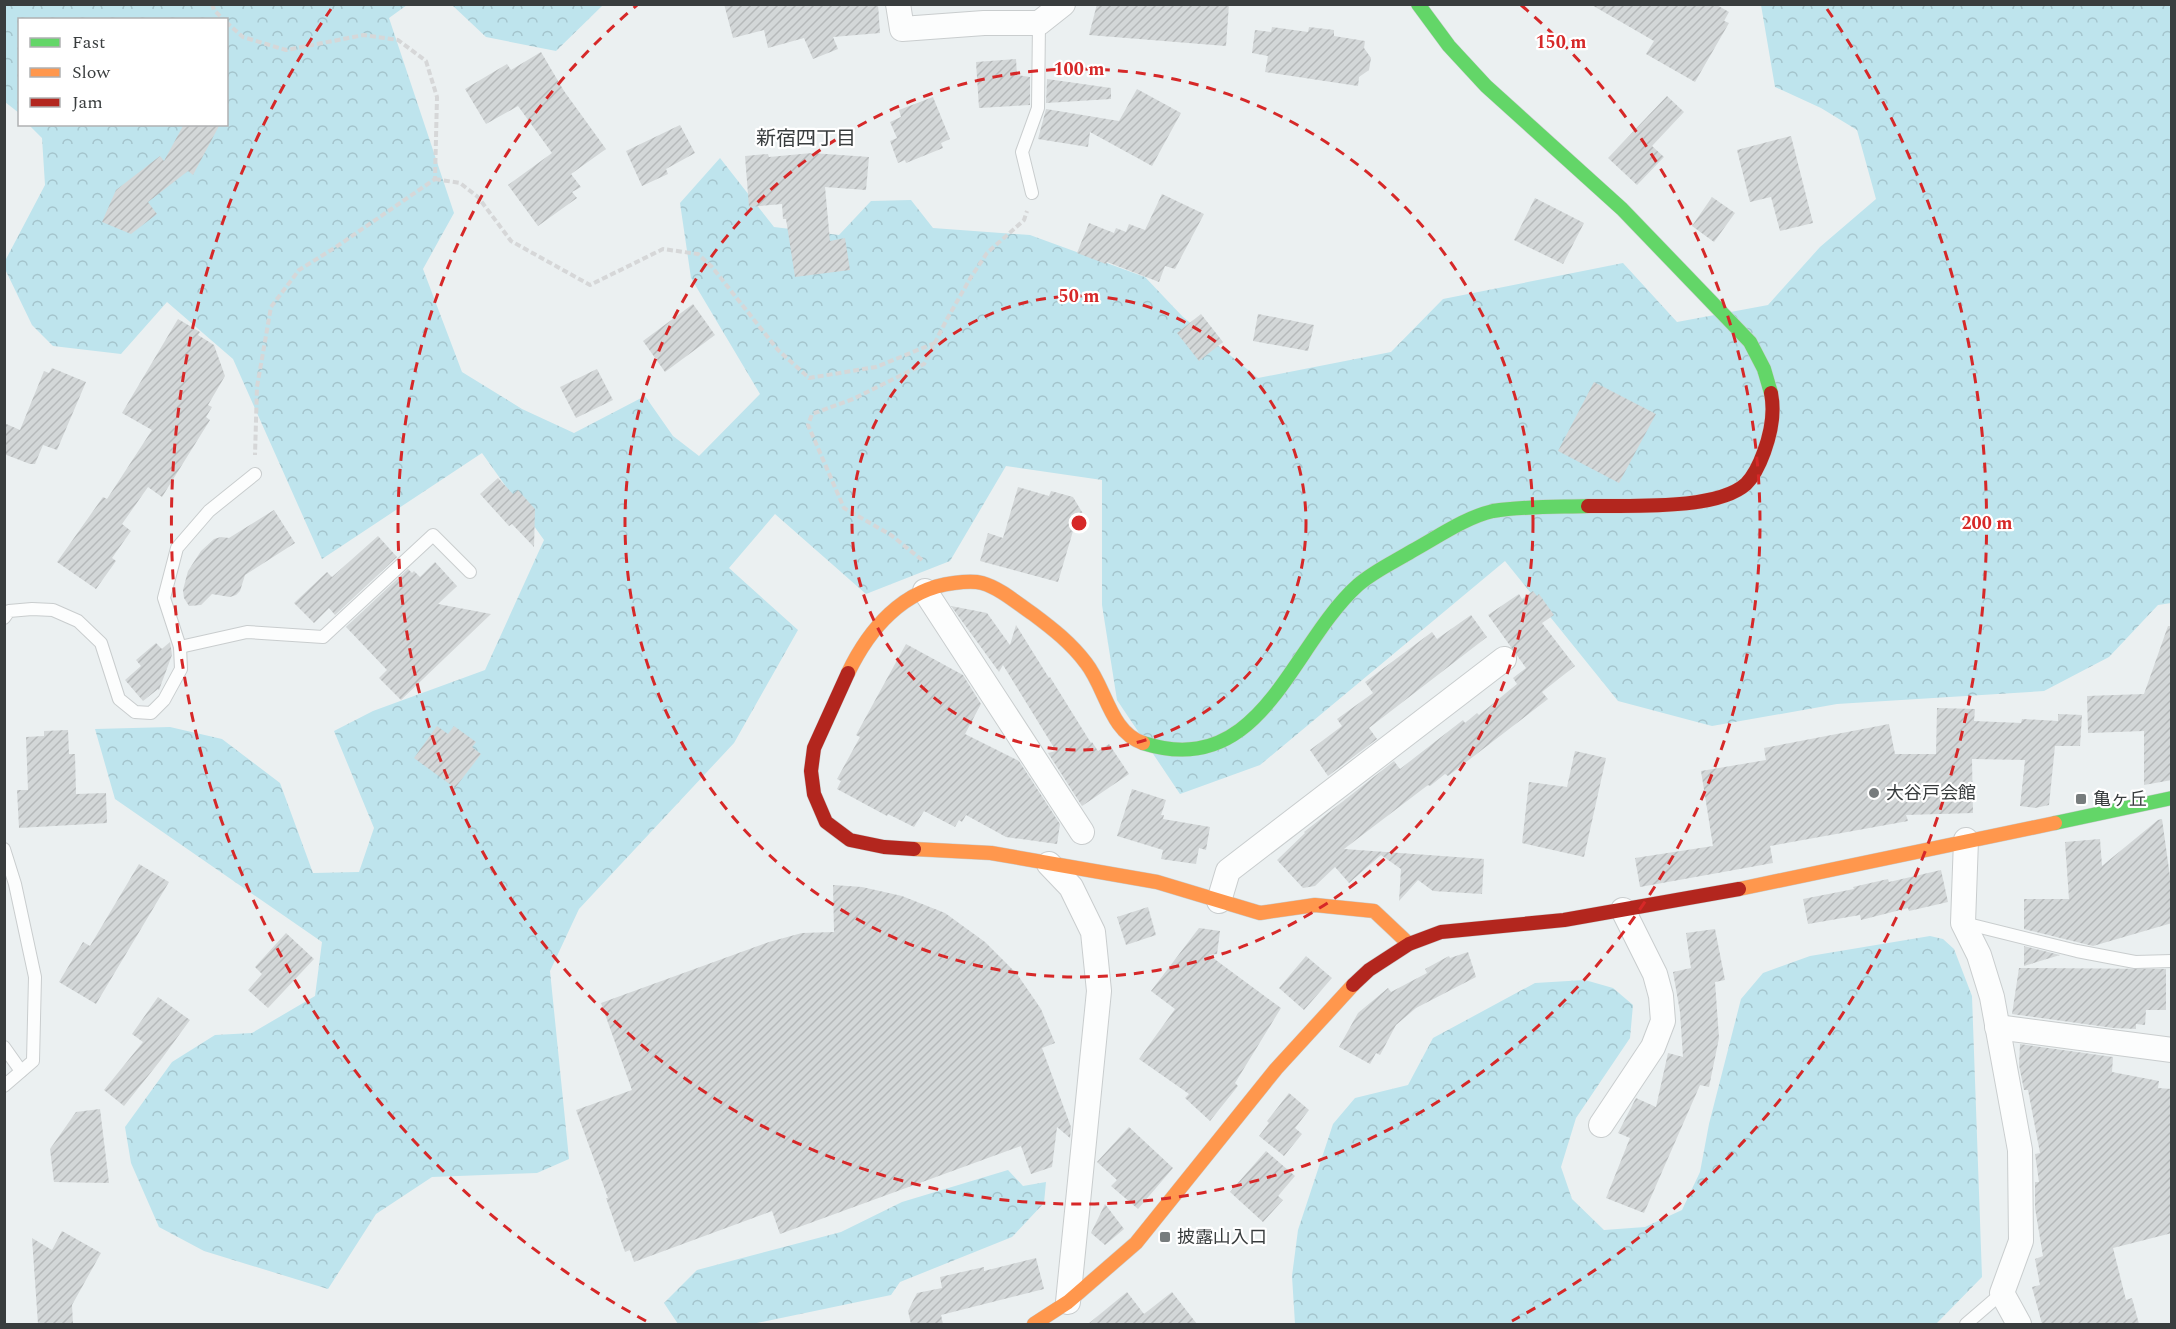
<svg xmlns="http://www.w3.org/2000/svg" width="2176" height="1329" font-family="Spectral,'Noto Sans JP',serif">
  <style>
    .forest { fill: url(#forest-crowns) }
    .building { fill: url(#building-hatch) }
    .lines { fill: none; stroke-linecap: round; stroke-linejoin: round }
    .lane-casing { stroke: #c9cdce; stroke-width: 14 }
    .street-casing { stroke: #c9cdce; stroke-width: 26 }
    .fast-casing { stroke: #c9cdce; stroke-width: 15 }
    .slow-casing { stroke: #c9cdce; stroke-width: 15 }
    .jam-casing { stroke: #c9cdce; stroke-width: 15 }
    .path { stroke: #d6d7d8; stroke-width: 4; stroke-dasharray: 6 3; stroke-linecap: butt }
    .lane { stroke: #fcfdfd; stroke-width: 12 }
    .street { stroke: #fcfdfd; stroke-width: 24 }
    .fast { stroke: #63d668; stroke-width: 14 }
    .slow { stroke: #ff974d; stroke-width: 14 }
    .jam { stroke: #b3261e; stroke-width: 14 }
    .ring { fill: none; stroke: #d62828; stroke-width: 3; stroke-dasharray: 10 8 }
    .poi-dot { fill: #777c7d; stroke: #fff; stroke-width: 2 }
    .labels { text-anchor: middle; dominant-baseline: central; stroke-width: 4.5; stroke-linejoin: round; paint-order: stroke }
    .poi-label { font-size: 18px; fill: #393d3e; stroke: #fff; text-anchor: start }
    .neighbourhood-label { font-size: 20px; fill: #393d3e; stroke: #fff }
    .centre { fill: #d62828; stroke: #fff; stroke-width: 3 }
    .ring-label { font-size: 18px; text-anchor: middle; font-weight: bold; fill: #d62828; stroke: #fff; stroke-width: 4.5; stroke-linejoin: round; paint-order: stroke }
  </style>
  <defs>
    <pattern id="forest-crowns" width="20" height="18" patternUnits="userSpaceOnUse" patternTransform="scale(1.5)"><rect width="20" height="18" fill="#bee4ed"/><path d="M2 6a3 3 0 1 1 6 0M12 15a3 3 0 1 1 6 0" fill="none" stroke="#a4c4cc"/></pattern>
    <pattern id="building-hatch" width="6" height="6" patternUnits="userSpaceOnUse" patternTransform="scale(1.5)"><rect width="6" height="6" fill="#d3d7d8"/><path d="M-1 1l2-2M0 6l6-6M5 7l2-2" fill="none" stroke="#b6b9ba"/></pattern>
  </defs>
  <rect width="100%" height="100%" fill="#ebf0f1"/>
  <g class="forest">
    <polygon points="4,5 407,5 389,18 454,213 423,269 462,372 522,409 574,433 645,396 673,436 699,456 760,394 691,278 680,203 720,158 774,227 839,235 871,201 911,200 933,228 1030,235 1145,277 1183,317 1258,378 1391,352 1443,299 1623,263 1677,322 1768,305 1820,247 1876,199 1857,130 1821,108 1775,87 1761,5 2171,5 2171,603 2158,605 2109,657 2044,691 1837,704 1712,726 1618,701 1505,561 1260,765 1180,794 1117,700 1102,605 1102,480 1006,466 950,561 866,594 775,514 729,568 798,630 734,743 579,909 550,971 569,1159 537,1173 432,1177 376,1214 328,1289 204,1251 159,1227 131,1163 125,1127 172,1062 215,1035 252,1033 315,996 322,942 115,799 95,729 170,727 222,739 280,783 313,873 359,872 374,828 334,731 373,711 485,670 544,540 482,453 322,559 233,359 167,302 121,354 53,346 32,325 4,267 5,261 45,185 42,138 29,125 226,124 226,20 20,20 19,113 5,102"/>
    <polygon points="452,5 603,5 556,51 486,37"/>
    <polygon points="1930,936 1943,939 1954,949 1972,996 1982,1277 1936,1324 1295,1324 1292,1276 1298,1230 1333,1124 1355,1098 1408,1085 1433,1038 1535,983 1585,980 1613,988 1633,1005 1630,1038 1576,1118 1561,1167 1572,1199 1604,1230 1645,1227 1682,1210 1700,1172 1709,1124 1741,999 1763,973 1810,956"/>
    <polygon points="1008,1170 1023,1186 1046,1182 1044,1203 1012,1237 900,1282 891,1295 752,1324 678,1324 664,1303 697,1270 841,1232 902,1202"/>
  </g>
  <g class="building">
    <polygon points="724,4 878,4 880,33 833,37 838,49 813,59 804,38 768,48 764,30 733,38"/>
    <polygon points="1097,4 1229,4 1226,46 1089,35"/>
    <polygon points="1590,4 1715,4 1729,12 1724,21 1729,23 1695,82 1646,54 1654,41"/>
    <polygon points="1272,27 1308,32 1309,27 1334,30 1334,36 1365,41 1364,48 1371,58 1369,70 1359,77 1358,86 1265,72 1268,56 1252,53 1255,30 1271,32"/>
    <polygon points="541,52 564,91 606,149 571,174 581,187 572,192 577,198 538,226 508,185 552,153 518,106 486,124 465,89 507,64 511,70"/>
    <polygon points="1016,59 1017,75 1030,77 1030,105 979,108 976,62"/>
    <polygon points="1047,79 1111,88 1111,99 1046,103"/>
    <polygon points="1137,89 1181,113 1152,166 1090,132 1088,147 1038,139 1046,109 1119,121"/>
    <polygon points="1667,96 1684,112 1652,146 1664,157 1637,185 1608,158"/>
    <polygon points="933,97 950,139 941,143 943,148 906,163 905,160 898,163 890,141 897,138 890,122 901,117 899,110"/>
    <polygon points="184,124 220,124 193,175 188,171 148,202 157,214 131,234 102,222 116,190 160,156 164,161"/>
    <polygon points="680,125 695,153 666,169 668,174 642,186 626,151"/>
    <polygon points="1791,136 1813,223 1780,231 1771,197 1750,202 1737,150"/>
    <polygon points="812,153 869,157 866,190 825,187 830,241 845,238 850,270 795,277 786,219 783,219 782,204 749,207 745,156 768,154 769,157"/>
    <polygon points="1162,194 1204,214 1175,269 1165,266 1159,282 1107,262 1106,264 1077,253 1089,223 1114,233 1116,228 1126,232 1129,224 1145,230"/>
    <polygon points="1712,197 1735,213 1714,242 1692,226"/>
    <polygon points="1535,198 1584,223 1563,264 1514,240"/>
    <polygon points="693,304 715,335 665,372 643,341"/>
    <polygon points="1201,314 1223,342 1199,361 1177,333"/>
    <polygon points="1258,314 1314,325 1308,351 1253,341"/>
    <polygon points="178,319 200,332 198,335 214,345 225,376 208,405 212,407 206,417 210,420 162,497 148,487 122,524 131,531 112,558 116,561 96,589 57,562 103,497 107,499 152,430 122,413"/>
    <polygon points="52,368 86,382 57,450 43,445 35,464 30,464 4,454 4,423 20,430 44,371 49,373"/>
    <polygon points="597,369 613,400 576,418 560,387"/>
    <polygon points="1594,382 1656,414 1619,483 1558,451"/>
    <polygon points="498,478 513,494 518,490 535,509 534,547 512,524 509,526 480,494"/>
    <polygon points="1018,487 1049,496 1051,491 1073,497 1088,522 1073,531 1058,582 980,561 988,533 1003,538"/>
    <polygon points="274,510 295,543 245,575 240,591 236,595 230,597 212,594 201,605 189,606 184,598 183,590 188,571 201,551 214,539 221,537 229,538"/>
    <polygon points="378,536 397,557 335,615 329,608 314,623 294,603 327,572 332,577"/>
    <polygon points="435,562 457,586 438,604 491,614 401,700 379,678 387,670 346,627 408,569 412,573 414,571 420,577"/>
    <polygon points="1533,591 1537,596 1539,594 1554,615 1542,623 1575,666 1542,692 1548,699 1448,776 1445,774 1430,786 1428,785 1344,849 1484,859 1482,894 1433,891 1418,880 1399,901 1401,869 1381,855 1349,883 1335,867 1315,886 1303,888 1277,860 1305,833 1304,832 1394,761 1400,769 1463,720 1465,723 1477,713 1479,715 1517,684 1513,678 1526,668 1488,615 1519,594 1522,599"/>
    <polygon points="951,606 987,613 1010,645 1016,625 1049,678 1050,677 1091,743 1092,742 1098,751 1109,744 1129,774 1082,806 1048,753 1056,751 1003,665 1004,663 999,672"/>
    <polygon points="1471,615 1487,637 1369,728 1377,739 1328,776 1310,750 1342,726 1337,719 1373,693 1365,682 1432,632 1437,639"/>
    <polygon points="2168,626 2172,626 2172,780 2144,785 2144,731 2088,733 2087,696 2144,694"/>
    <polygon points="170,642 172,655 159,690 158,689 143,701 125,680 141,666 136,660 156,643 162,649"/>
    <polygon points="906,644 963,675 981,704 965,734 1019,761 1060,824 1057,844 1006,837 966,815 962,822 959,820 955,827 924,811 914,827 888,814 887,816 837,789 841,781 837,779 860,737 856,735"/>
    <polygon points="1937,708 1975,709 1974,721 2021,723 2022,719 2058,721 2058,714 2082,715 2080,746 2055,746 2049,805 2035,808 2020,806 2025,760 1972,759 1973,813 1906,815 1908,821 1770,846 1773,863 1640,887 1635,858 1713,846 1701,771 1766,760 1764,748 1889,724 1895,754 1936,754"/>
    <polygon points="437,726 448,734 454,726 476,742 472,747 481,754 455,788 414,758"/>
    <polygon points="68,730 69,754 75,754 76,794 106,793 107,823 19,828 17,790 28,790 26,737 44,736 44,731"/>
    <polygon points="1575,751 1606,758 1584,857 1522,843 1529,782 1567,787"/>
    <polygon points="1132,789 1166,800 1161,815 1164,815 1163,819 1210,827 1206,850 1199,848 1196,864 1161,859 1163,850 1117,836"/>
    <polygon points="2162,819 2172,891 2172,923 2093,946 2024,929 2024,899 2069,899 2065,842 2100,839 2102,866 2158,820"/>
    <polygon points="139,864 169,882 96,1004 59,982 83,942 90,946"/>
    <polygon points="1941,870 1948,902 1909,911 1908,908 1861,920 1860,915 1808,924 1803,899 1854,889 1853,887 1888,879 1889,882"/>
    <polygon points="833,885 862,887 902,896 945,913 985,942 1017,974 1041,1009 1055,1043 1042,1048 1071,1127 1070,1138 1057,1127 1052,1167 1031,1174 1021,1146 780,1234 772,1211 634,1262 630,1250 625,1252 606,1198 608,1198 576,1110 632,1090 601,1003 769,942 802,933 834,932"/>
    <polygon points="1148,907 1156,935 1126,945 1117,917"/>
    <polygon points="1199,928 1220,931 1217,954 1209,955 1281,1008 1235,1083 1238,1086 1210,1121 1185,1098 1189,1094 1139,1059 1175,1009 1151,991"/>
    <polygon points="1715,929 1725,980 1715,982 1719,1038 1709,1087 1700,1085 1644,1213 1606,1198 1630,1138 1618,1133 1636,1098 1656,1107 1668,1053 1683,1057 1680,1012 1673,972 1691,968 1686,933"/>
    <polygon points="286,933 314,959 268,1008 248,990 262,974 255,967"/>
    <polygon points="2024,946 2060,955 2024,966"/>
    <polygon points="1468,952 1476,977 1416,1008 1396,1025 1380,1055 1376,1053 1370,1064 1339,1047 1358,1013 1388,988 1391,992 1427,973 1425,969 1449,956 1450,958"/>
    <polygon points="1306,956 1332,978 1304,1010 1279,988"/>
    <polygon points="2019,968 2166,969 2166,1010 2146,1010 2145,1025 2136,1024 2136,1029 2114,1028 2012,1014"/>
    <polygon points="158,997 190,1020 160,1061 124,1106 104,1090 143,1042 132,1034"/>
    <polygon points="2020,1044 2113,1057 2112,1072 2159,1081 2158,1088 2172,1089 2172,1233 2113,1248 2126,1300 2132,1298 2139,1324 2042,1324 2032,1287 2040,1285 2035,1259 2043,1256 2035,1208 2035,1182 2039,1182 2035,1154 2040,1153 2028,1090 2024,1090 2019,1065"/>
    <polygon points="1289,1093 1309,1110 1295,1128 1302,1134 1284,1156 1259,1136 1269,1123 1267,1121"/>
    <polygon points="100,1109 109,1183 54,1182 50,1149 76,1112"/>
    <polygon points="1129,1127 1173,1168 1138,1209 1111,1186 1117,1180 1097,1162"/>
    <polygon points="1266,1151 1295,1176 1278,1196 1283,1200 1263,1222 1230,1192"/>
    <polygon points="1105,1204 1124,1229 1105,1245 1091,1233"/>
    <polygon points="62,1231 101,1253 72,1305 73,1324 38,1324 32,1238 52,1250"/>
    <polygon points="1036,1258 1044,1289 941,1315 943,1324 911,1324 908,1311 917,1293 942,1288 940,1277 984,1267 984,1271"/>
    <polygon points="1127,1292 1144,1314 1172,1292 1197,1324 1088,1324"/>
  </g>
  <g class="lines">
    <g class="lane-casing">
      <g id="lane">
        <polyline points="1032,193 1022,152 1038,108 1039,23"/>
        <polyline points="4,618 9,611 32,609 53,610 78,621 101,643 119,699 135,712 151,713 164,700 181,669 180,647 164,598 177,548 209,511 255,474"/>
        <polyline points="180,647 247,632 323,637 433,535 470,572"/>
        <polyline points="4,849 15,884 35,977 33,1061 4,1086"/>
        <polyline points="1964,923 2077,951 2135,962 2172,961"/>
        <polyline points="4,1047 21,1071"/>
        <polyline points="1966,1324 2002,1293"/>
      </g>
    </g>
    <g class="street-casing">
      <g id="street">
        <polyline points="898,4 902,29 984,23 1039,23 1063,4"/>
        <polyline points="925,591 1082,832"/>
        <polyline points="1966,840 1963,923 1979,955 1992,997 2020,1150 2021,1241 2002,1293 2019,1324"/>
        <polyline points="1049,864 1071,887 1093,932 1099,991 1068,1302"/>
        <polyline points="1219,901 1228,871 1504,659"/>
        <polyline points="1997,1027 2172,1050"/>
        <polyline points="1601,1125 1653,1047 1663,1021 1661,996 1655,974 1623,910"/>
      </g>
    </g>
    <g class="fast-casing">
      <g id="fast">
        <polyline points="1418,4 1449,46 1486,86 1622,209 1750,342 1764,369 1771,393"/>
        <path d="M1143 743C1262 781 1290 646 1358 585 1374 571 1394 562 1412 551 1436 538 1466 517 1493 511 1524 506 1557 507 1588 506"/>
        <polyline points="2055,823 2172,798"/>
      </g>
    </g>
    <g class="slow-casing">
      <g id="slow">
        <path d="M848 673C869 629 903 589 954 583 962 582 974 581 982 583 1000 588 1018 604 1033 614 1053 629 1071 643 1086 663 1106 688 1110 732 1143 743"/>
        <polyline points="914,849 991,853 1157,882 1260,913 1315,905 1374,911 1409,944"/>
        <polyline points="1739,889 2055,823"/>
        <polyline points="1034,1324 1068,1302 1136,1243 1276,1069 1353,985"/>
      </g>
    </g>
    <g class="jam-casing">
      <g id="jam">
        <path d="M1588 506C1628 505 1716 511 1746 484 1755 475 1760 463 1764 452 1771 433 1775 413 1771 393"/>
        <polyline points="848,673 814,748 811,771 814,794 826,822 850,840 884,847 914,849"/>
        <polyline points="1353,985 1369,970 1409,944 1441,932 1564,920 1739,889"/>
      </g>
    </g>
    <g class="path">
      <polyline points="212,4 214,10 224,20"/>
      <polyline points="226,22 243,37 286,50 364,35 398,40 426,61 437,97 435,179 336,247 299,270 271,307 257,387 255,455"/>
      <polyline points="435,179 460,183 478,197 511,241 590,285 663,249 698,254 712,267 778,350 809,378 876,367 935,343"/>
      <polyline points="922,560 891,535 844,508 808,425 812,414 853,399 924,364 947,319 971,277 987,253 1024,220 1027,211"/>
    </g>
    <use href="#lane" class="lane"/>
    <use href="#street" class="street"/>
    <use href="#fast" class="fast"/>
    <use href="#slow" class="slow"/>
    <use href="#jam" class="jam"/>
  </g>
  <g class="ring">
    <circle cx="1079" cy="523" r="227"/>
    <circle cx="1079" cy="523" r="454"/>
    <path d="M1521 5A681 681 0 1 1 637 5"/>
    <path d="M646 1321A908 908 0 0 1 331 9M1827 9A908 908 0 0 1 1512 1321"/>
  </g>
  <g class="poi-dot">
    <circle cx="1874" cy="793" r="6"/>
    <rect x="2075" y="793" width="12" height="12" rx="3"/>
    <rect x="1159" y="1231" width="12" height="12" rx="3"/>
  </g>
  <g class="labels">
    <g class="poi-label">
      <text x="1886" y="793">大谷戸会館</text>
      <text x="2093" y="799">亀ヶ丘</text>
      <text x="1177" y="1237">披露山入口</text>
    </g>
    <g class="neighbourhood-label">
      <text x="806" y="139">新宿四丁目</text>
    </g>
  </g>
  <circle cx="1079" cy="523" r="9" class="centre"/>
  <g class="ring-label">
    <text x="1561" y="48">150 m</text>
    <text x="1079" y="75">100 m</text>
    <text x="1079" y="302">50 m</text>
    <text x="1987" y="529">200 m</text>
  </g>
  <rect width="2176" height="1329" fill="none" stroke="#393d3e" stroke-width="12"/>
  <rect x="18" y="18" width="210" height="108" fill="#ffffff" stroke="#b0b1b2" stroke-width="1.5"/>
  <rect x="30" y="38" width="30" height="9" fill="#63d668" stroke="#b0b1b2" stroke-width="1.5"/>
  <text x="72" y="48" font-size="18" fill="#393d3e">Fast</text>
  <rect x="30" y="68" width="30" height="9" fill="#ff974d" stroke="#b0b1b2" stroke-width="1.5"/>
  <text x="72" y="78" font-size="18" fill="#393d3e">Slow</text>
  <rect x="30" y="98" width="30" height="9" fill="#b3261e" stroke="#b0b1b2" stroke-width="1.5"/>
  <text x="72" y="108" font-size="18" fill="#393d3e">Jam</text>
</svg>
